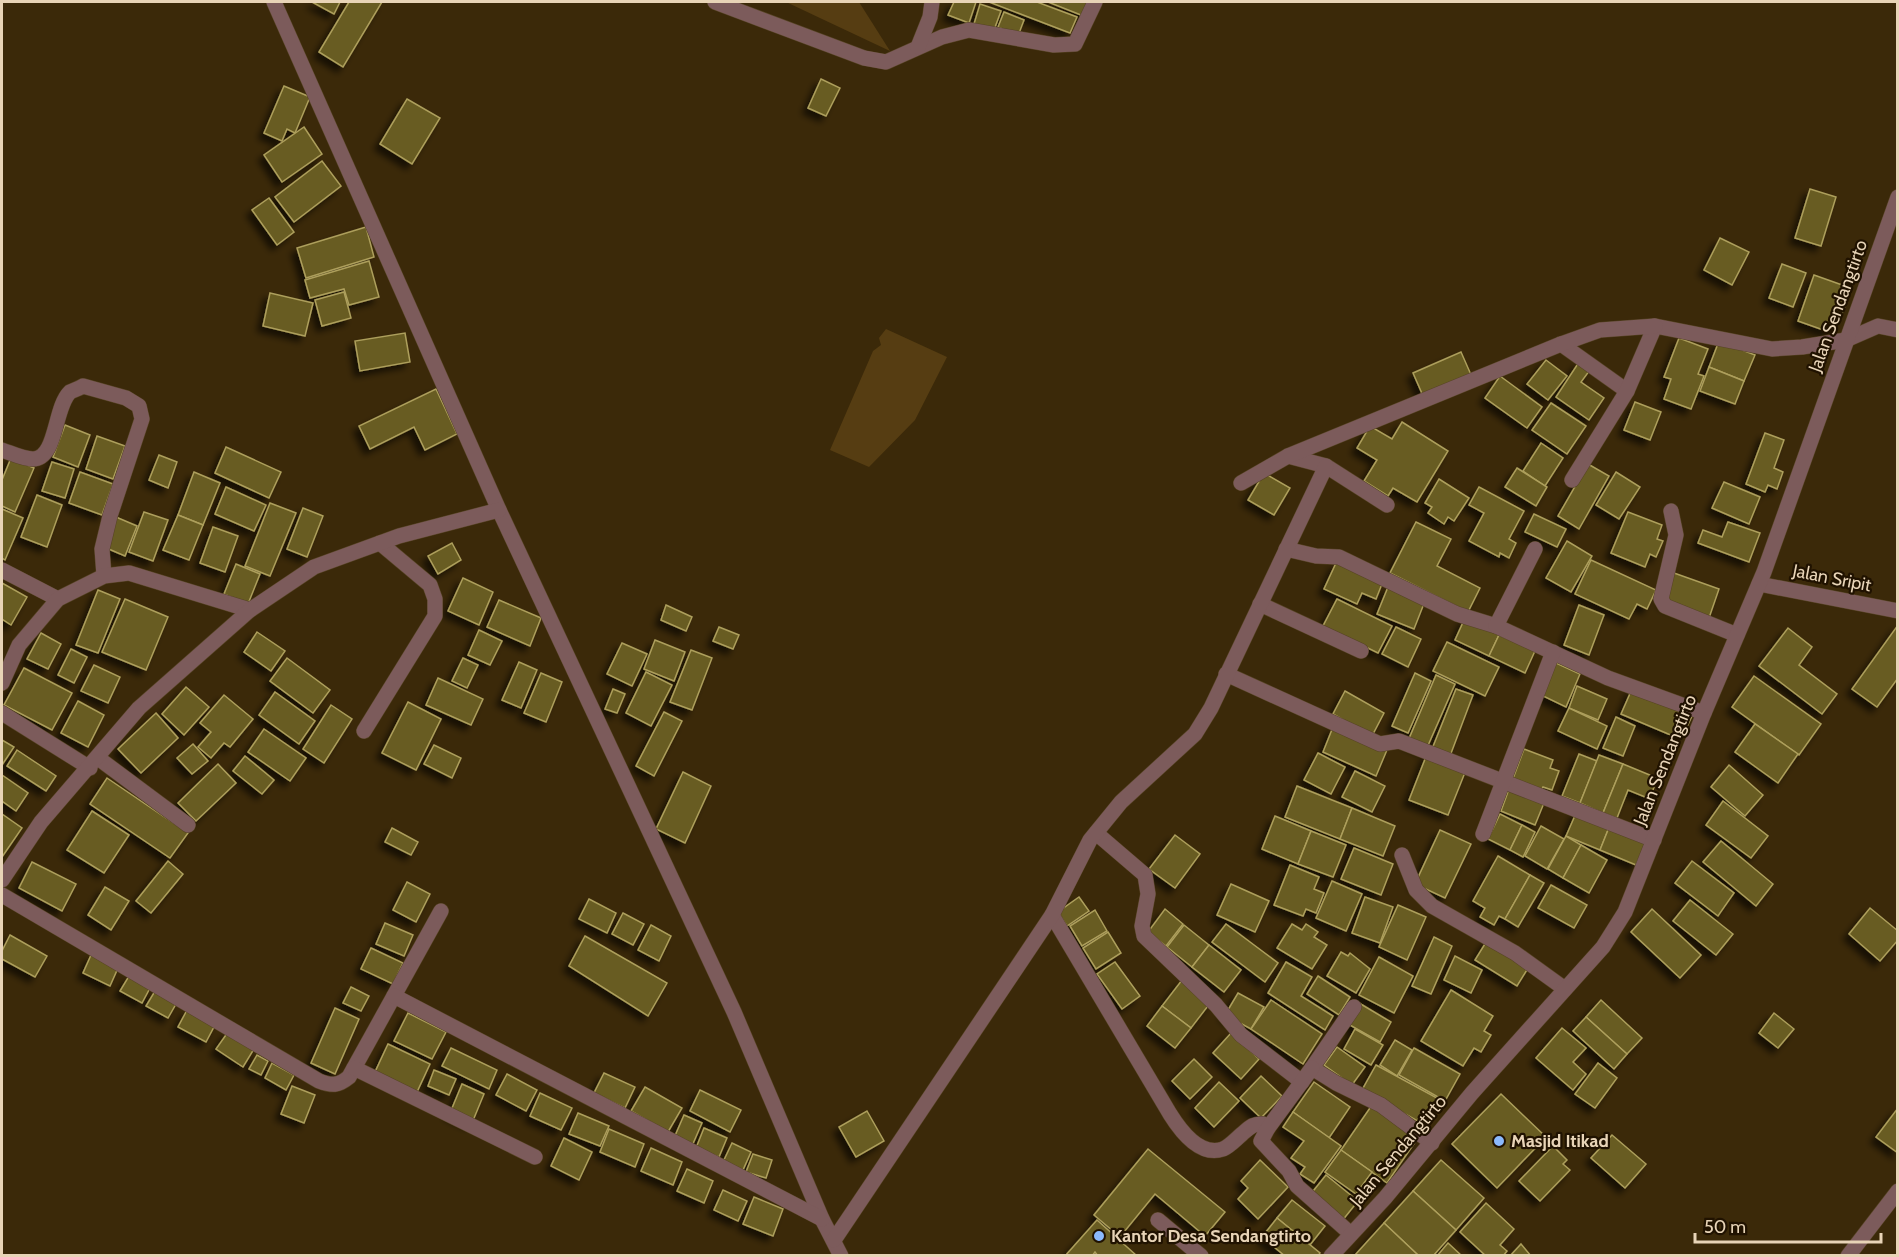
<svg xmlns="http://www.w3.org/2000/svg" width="1899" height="1257" font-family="Cabin,sans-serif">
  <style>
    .green { fill: #563d12 }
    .building { fill: #685b21; stroke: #ad9f5c; stroke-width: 1.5; filter: url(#shadow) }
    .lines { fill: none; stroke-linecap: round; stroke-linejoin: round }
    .minor-casing { stroke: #574425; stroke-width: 16 }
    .minor { stroke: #7c5b5b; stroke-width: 15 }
    .poi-dot { fill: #8bb9fc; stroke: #201200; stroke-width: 2 }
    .labels { text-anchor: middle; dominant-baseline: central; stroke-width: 4.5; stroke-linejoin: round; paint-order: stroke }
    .street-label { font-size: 18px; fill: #e8d4b7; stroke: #201200 }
    .poi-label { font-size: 18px; font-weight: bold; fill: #e8d4b7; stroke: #201200; text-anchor: start }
  </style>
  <defs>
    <filter id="shadow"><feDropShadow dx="-5.5" dy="5.5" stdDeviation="3" flood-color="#0009"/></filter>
  </defs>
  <rect width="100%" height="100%" fill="#3b2909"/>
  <g class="green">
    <polygon points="786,2 859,2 890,51"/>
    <polygon points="886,329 947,357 915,420 869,467 830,450 873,351 881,345 879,338"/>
  </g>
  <g class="building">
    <polygon points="312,2 340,2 334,14"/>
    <polygon points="349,2 382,2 343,67 319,52"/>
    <polygon points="954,2 976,2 969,23 948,15"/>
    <polygon points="989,2 1037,2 1077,17 1070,33"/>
    <polygon points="1048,2 1092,2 1086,17"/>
    <polygon points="980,4 1001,11 994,30 974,24"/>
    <polygon points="1004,12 1024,20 1018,36 998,27"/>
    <polygon points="821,79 840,88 826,116 808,108"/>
    <polygon points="284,86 310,97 295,133 287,129 282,141 264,133"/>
    <polygon points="407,99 440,118 412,164 380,144"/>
    <polygon points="304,127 322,154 282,182 264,155"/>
    <polygon points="322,161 341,186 294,222 275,197"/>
    <polygon points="1810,189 1836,197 1821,246 1795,238"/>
    <polygon points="269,198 294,232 277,245 252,210"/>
    <polygon points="366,227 374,257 306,278 297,248"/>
    <polygon points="1720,238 1749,252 1732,285 1704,270"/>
    <polygon points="369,261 379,297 349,305 344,289 310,298 305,280"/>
    <polygon points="1782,264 1806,273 1793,307 1769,298"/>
    <polygon points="1814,275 1845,286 1840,299 1847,301 1839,321 1833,319 1829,332 1798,321"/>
    <polygon points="344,292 351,318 322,326 315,300"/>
    <polygon points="270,293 313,303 305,336 263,326"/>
    <polygon points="405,333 410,362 360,371 355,341"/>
    <polygon points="1679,338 1708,349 1698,374 1704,376 1691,409 1664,399 1671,379 1664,377"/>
    <polygon points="1719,341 1755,355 1744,381 1709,367"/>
    <polygon points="1461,352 1472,377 1424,398 1413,373"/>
    <polygon points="1546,360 1567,376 1548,400 1527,384"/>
    <polygon points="1579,362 1590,370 1581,382 1604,398 1589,420 1556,397"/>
    <polygon points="1709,367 1744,381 1735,404 1700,391"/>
    <polygon points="1500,376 1542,407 1527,428 1485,398"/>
    <polygon points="436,389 457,434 425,450 414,427 370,449 359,426"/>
    <polygon points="1635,402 1661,412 1650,440 1624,430"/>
    <polygon points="1551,403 1586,426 1567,454 1532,430"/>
    <polygon points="1402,422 1448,451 1417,502 1393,488 1388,496 1364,481 1377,460 1357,448 1370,426 1392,439"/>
    <polygon points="65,425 90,435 78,467 53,457"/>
    <polygon points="1765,433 1784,440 1774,468 1783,472 1777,489 1768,485 1765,492 1746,484"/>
    <polygon points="97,436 125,446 113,479 86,469"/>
    <polygon points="1541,443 1563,458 1545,486 1523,471"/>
    <polygon points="226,447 281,472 269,498 215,473"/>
    <polygon points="159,455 177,462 168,488 149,480"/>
    <polygon points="11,458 34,468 15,512 2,506 2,480"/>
    <polygon points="52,462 74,469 65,498 42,491"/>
    <polygon points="1588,464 1609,476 1579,529 1558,516"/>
    <polygon points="1517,468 1547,487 1536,506 1505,487"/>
    <polygon points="80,472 113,484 102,515 69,503"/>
    <polygon points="194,472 220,483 203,525 178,515"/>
    <polygon points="1616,472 1640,487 1619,519 1596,505"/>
    <polygon points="1264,473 1290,488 1274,515 1248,500"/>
    <polygon points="1439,479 1469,498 1454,521 1448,517 1444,524 1428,513 1432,507 1425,503"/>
    <polygon points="1724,482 1760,497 1749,524 1712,508"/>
    <polygon points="226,487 266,505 254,531 215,514"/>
    <polygon points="1479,487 1524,511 1509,539 1516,543 1509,558 1500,553 1499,557 1469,541 1484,513 1469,505"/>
    <polygon points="37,495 62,505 47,547 21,537"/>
    <polygon points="270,503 296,513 270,576 245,566"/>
    <polygon points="303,508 323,516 307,557 287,549"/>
    <polygon points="2,509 23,518 5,560 2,558"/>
    <polygon points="144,512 168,520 153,561 129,552"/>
    <polygon points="1628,512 1662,525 1657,539 1663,541 1656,557 1650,554 1645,567 1611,553"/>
    <polygon points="1534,514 1566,529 1557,547 1525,532"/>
    <polygon points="178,515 203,525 189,560 163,550"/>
    <polygon points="116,517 137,526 125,556 104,547"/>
    <polygon points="1416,522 1451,539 1437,566 1480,588 1468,612 1390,573"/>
    <polygon points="1728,522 1760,533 1749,562 1698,543 1703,530 1722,537"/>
    <polygon points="213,527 238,536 225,572 200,563"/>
    <polygon points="1567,541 1592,556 1571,592 1546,578"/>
    <polygon points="452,543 461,560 438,574 428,556"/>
    <polygon points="1591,560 1656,590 1647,609 1637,604 1629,619 1575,594"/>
    <polygon points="1336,563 1382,584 1376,599 1362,593 1357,604 1324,589"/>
    <polygon points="236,564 260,574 248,604 224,594"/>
    <polygon points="1674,573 1719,589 1709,618 1664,602"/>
    <polygon points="463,578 493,592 479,625 448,611"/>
    <polygon points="2,583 27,597 11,625 2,619"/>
    <polygon points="1388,587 1425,601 1414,629 1377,614"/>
    <polygon points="98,590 120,599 98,653 76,645"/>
    <polygon points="125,599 168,617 146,670 102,652"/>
    <polygon points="1337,599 1392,626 1378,653 1323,626"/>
    <polygon points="499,600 541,618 530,646 487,627"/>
    <polygon points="666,605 692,617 686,631 661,620"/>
    <polygon points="1579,605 1604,615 1589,655 1564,645"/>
    <polygon points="1465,618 1499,635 1489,656 1455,640"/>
    <polygon points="1898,625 1898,678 1877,707 1852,689"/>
    <polygon points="719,627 739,635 733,649 713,641"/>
    <polygon points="1396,627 1421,639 1408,667 1382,654"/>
    <polygon points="1788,628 1812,647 1799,665 1837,694 1822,714 1759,666"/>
    <polygon points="479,630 502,641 490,665 468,655"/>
    <polygon points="257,632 285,651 271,671 244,652"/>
    <polygon points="41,633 61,644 48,669 27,659"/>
    <polygon points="1499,635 1535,651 1525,673 1489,656"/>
    <polygon points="655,640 685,652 674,681 644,669"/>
    <polygon points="1447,642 1499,667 1485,696 1433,671"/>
    <polygon points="622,643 647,654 632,686 607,674"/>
    <polygon points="71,649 87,657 74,683 58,675"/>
    <polygon points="691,650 712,658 692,710 670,702"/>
    <polygon points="287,658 330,690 313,713 270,681"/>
    <polygon points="463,658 478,665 467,688 452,681"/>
    <polygon points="519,662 537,670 521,708 502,700"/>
    <polygon points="1556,663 1580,674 1566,707 1541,695"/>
    <polygon points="94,665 120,677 108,703 81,691"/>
    <polygon points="24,668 72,693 52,730 4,705"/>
    <polygon points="646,672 672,685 651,726 626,713"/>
    <polygon points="541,673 562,682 546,722 524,713"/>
    <polygon points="1415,673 1431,681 1408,733 1392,726"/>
    <polygon points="1436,675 1455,684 1426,750 1408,741"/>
    <polygon points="1754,676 1821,724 1799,755 1732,707"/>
    <polygon points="438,678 483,699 471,725 426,705"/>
    <polygon points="1577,686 1607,699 1598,720 1569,708"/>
    <polygon points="186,687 209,707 184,735 162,714"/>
    <polygon points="613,689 625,694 617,713 605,709"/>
    <polygon points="1456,689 1473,695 1450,756 1432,749"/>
    <polygon points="1632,689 1692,716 1684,733 1676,729 1673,736 1621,714"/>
    <polygon points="1345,691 1384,713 1372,736 1333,714"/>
    <polygon points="275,692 315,721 299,744 259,715"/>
    <polygon points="224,695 253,719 230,747 224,743 211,758 198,747 211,732 200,723"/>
    <polygon points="78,701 104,715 88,747 61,733"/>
    <polygon points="408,702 441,719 416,770 382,753"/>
    <polygon points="331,705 352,719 324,763 303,749"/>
    <polygon points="1569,708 1607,726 1597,749 1558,731"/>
    <polygon points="664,712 682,721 654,776 636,766"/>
    <polygon points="156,713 178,738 141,773 118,749"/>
    <polygon points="1616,717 1635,726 1623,756 1603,748"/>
    <polygon points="1755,724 1798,754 1778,783 1735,752"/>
    <polygon points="1333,727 1387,750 1376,776 1323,752"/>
    <polygon points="264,729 306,758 290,781 248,752"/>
    <polygon points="2,740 14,747 2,765"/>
    <polygon points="193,744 208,761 192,774 177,758"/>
    <polygon points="434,745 461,758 452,778 424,764"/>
    <polygon points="1524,749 1553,760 1550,768 1559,771 1552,790 1543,787 1540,794 1511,784"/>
    <polygon points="17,750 56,776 46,791 7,766"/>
    <polygon points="1318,753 1345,767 1331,794 1304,780"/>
    <polygon points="1427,754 1466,770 1448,815 1409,800"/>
    <polygon points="1579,754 1597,761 1580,803 1562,796"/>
    <polygon points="1599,755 1623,764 1603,813 1580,803"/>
    <polygon points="245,756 274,780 262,794 233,771"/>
    <polygon points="218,764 236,783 196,821 178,803"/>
    <polygon points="1623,764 1657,778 1650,799 1628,790 1617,818 1603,813"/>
    <polygon points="1729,765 1763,795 1745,816 1711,787"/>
    <polygon points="1355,771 1385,786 1372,812 1342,797"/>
    <polygon points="683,772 711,786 685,843 656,829"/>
    <polygon points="2,775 28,793 16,811 2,801"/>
    <polygon points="107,778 188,833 170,858 90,804"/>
    <polygon points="1297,786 1352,808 1340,839 1285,817"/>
    <polygon points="1509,789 1544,803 1535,825 1501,811"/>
    <polygon points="1723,801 1768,836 1751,858 1706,825"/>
    <polygon points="1352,808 1395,826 1383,856 1340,839"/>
    <polygon points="92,811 129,835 104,873 67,850"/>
    <polygon points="1577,811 1610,825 1600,850 1566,836"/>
    <polygon points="2,814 22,828 2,857"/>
    <polygon points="1500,814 1522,825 1510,850 1488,839"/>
    <polygon points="1275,816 1311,831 1298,864 1262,849"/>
    <polygon points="1522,825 1535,832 1523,857 1510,850"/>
    <polygon points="1610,825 1647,840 1636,865 1600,850"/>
    <polygon points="1541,826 1564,839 1547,869 1525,856"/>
    <polygon points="392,828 418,842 411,855 385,842"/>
    <polygon points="1440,830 1471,844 1445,898 1415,884"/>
    <polygon points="1311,831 1346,845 1333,877 1298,864"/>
    <polygon points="1175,835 1200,854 1175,888 1149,869"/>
    <polygon points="1566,836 1581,845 1563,878 1548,869"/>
    <polygon points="1721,841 1773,884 1756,906 1703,862"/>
    <polygon points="1581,845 1607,860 1589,893 1563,878"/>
    <polygon points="1354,848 1393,864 1381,895 1341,879"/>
    <polygon points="1498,856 1530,875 1505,919 1499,916 1494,925 1480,917 1485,908 1473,901"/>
    <polygon points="168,861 183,874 151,913 136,901"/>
    <polygon points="1692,861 1734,893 1718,916 1675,883"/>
    <polygon points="32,862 76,884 62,911 19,888"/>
    <polygon points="1290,865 1319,877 1314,889 1324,893 1316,913 1306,909 1303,916 1274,905"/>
    <polygon points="1530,875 1544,883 1518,927 1505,919"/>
    <polygon points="1332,881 1362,894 1346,931 1316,918"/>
    <polygon points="407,882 430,894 416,922 393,910"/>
    <polygon points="1231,884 1269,901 1255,932 1217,915"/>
    <polygon points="1551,885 1587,905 1574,928 1538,908"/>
    <polygon points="105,887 129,901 111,930 88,915"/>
    <polygon points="1079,897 1089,911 1067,926 1058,912"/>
    <polygon points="1365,897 1393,907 1380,943 1352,933"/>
    <polygon points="589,899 616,913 607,933 579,919"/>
    <polygon points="1690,900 1733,934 1716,955 1673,921"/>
    <polygon points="1398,905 1426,917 1407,960 1379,947"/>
    <polygon points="1870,908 1898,931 1898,940 1880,961 1849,934"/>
    <polygon points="1165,909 1183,924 1166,946 1148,932"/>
    <polygon points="1652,909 1701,955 1680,978 1631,932"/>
    <polygon points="1095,910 1107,931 1082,946 1070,926"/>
    <polygon points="623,913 644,924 633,945 612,934"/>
    <polygon points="385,923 413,935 404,956 376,944"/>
    <polygon points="1226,924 1278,963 1265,982 1212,942"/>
    <polygon points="1292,924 1302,930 1306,924 1318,932 1314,937 1327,945 1312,969 1277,948"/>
    <polygon points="651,925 671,936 659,961 638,950"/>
    <polygon points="1184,925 1209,945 1192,967 1167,947"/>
    <polygon points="1108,932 1121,953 1096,969 1083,948"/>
    <polygon points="10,935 47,956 35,977 2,959 2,951"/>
    <polygon points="585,936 667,983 648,1016 569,966"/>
    <polygon points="1434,937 1452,946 1431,994 1412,986"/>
    <polygon points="1488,939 1530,965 1517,986 1475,960"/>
    <polygon points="1209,945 1241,970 1224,992 1192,967"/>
    <polygon points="371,948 403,963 393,984 361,969"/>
    <polygon points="1341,952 1348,956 1350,953 1370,969 1356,993 1327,976"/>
    <polygon points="91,955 118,968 110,986 83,973"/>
    <polygon points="1455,956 1482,970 1471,993 1444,980"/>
    <polygon points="1379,957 1413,976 1394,1013 1359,995"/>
    <polygon points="1115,962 1140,996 1122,1009 1097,974"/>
    <polygon points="1286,962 1312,977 1301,996 1333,1016 1325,1030 1268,993"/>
    <polygon points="129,976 150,988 142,1003 120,991"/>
    <polygon points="1318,976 1350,997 1339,1015 1307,994"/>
    <polygon points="1182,980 1211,1002 1191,1028 1162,1006"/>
    <polygon points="351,987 369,996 361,1011 343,1003"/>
    <polygon points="1451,990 1493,1016 1484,1031 1491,1035 1481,1052 1474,1048 1463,1066 1421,1041"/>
    <polygon points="155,991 176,1004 168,1018 146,1006"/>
    <polygon points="1238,993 1264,1007 1251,1029 1225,1015"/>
    <polygon points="1271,1000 1322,1034 1303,1064 1251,1029"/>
    <polygon points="1601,1000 1642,1038 1627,1054 1586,1017"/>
    <polygon points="1359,1003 1391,1022 1380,1042 1348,1024"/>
    <polygon points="1162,1006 1191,1028 1175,1048 1147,1026"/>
    <polygon points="335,1008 359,1019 335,1074 311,1063"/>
    <polygon points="187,1010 215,1025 206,1042 178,1027"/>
    <polygon points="408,1013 446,1032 432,1059 394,1041"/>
    <polygon points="1774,1013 1794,1029 1778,1048 1759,1033"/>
    <polygon points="1586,1017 1627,1054 1614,1069 1573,1031"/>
    <polygon points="1562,1028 1586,1048 1573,1062 1586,1074 1573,1090 1536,1058"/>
    <polygon points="1355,1029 1383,1045 1371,1065 1344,1049"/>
    <polygon points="228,1032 254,1049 243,1067 216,1049"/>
    <polygon points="1231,1033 1259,1059 1241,1079 1213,1053"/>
    <polygon points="1395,1040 1412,1050 1397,1076 1380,1065"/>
    <polygon points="388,1044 430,1064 417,1092 375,1072"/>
    <polygon points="1337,1047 1365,1067 1352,1085 1324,1065"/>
    <polygon points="451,1048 497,1070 489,1089 442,1066"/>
    <polygon points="1414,1048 1460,1074 1445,1101 1399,1075"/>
    <polygon points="257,1055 268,1061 261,1075 249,1069"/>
    <polygon points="1194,1059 1212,1077 1190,1099 1172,1081"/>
    <polygon points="272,1063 294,1075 286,1090 265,1078"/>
    <polygon points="1598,1063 1617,1078 1595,1108 1575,1094"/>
    <polygon points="1376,1065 1437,1098 1423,1124 1362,1090"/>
    <polygon points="434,1070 456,1079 449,1095 428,1086"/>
    <polygon points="604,1073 635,1087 625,1108 594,1093"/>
    <polygon points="507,1074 537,1090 526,1111 496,1095"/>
    <polygon points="1261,1076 1282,1096 1261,1118 1240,1098"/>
    <polygon points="1219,1082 1239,1101 1214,1127 1195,1108"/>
    <polygon points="1314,1082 1350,1107 1329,1138 1293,1112"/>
    <polygon points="462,1084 484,1094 472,1123 450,1113"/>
    <polygon points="292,1086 315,1095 304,1123 281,1114"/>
    <polygon points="645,1087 682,1108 668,1132 631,1111"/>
    <polygon points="700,1090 741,1110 730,1132 690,1111"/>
    <polygon points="540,1093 572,1108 561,1130 530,1116"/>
    <polygon points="1501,1094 1546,1137 1497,1188 1452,1144"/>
    <polygon points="1372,1105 1418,1138 1387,1183 1341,1150"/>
    <polygon points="1898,1108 1898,1153 1876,1137"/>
    <polygon points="867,1111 884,1141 856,1157 839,1127"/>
    <polygon points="1293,1112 1341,1146 1314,1183 1300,1174 1305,1167 1291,1158 1304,1141 1283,1127"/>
    <polygon points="578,1113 609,1126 600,1146 569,1134"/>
    <polygon points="684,1115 702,1123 692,1146 674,1138"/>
    <polygon points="704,1128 727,1138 719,1157 696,1148"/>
    <polygon points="609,1129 644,1144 635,1167 600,1152"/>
    <polygon points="1612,1135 1646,1164 1625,1188 1591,1158"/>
    <polygon points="564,1138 592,1152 579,1180 551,1166"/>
    <polygon points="732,1143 751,1152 743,1170 723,1162"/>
    <polygon points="1553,1146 1567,1160 1563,1164 1570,1170 1540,1201 1519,1181"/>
    <polygon points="651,1148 682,1162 673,1185 641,1171"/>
    <polygon points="1148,1149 1225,1212 1205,1236 1155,1194 1120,1237 1094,1215"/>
    <polygon points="1341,1150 1372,1172 1356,1194 1325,1172"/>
    <polygon points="753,1154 772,1160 766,1178 746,1172"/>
    <polygon points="1260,1160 1288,1187 1258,1219 1238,1199 1248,1188 1241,1181"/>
    <polygon points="1441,1160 1484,1198 1456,1230 1413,1191"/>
    <polygon points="687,1169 713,1181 704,1203 677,1191"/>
    <polygon points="1326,1175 1358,1201 1342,1221 1310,1195"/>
    <polygon points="723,1190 747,1201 738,1221 714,1210"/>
    <polygon points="1413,1191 1456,1230 1433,1256 1419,1256 1384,1223"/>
    <polygon points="754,1197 783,1209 773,1236 743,1224"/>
    <polygon points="1292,1200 1325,1226 1310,1245 1277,1218"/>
    <polygon points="1486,1203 1514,1229 1500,1245 1507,1251 1503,1256 1486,1256 1460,1232"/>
    <polygon points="1277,1218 1320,1253 1318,1256 1285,1256 1262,1237"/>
    <polygon points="1097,1220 1137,1256 1098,1256 1095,1252 1092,1256 1065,1256"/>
    <polygon points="1384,1223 1419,1256 1355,1255"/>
    <polygon points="1448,1243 1462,1256 1437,1256"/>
    <polygon points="1521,1244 1531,1256 1510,1256"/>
  </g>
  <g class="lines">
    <g class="minor-casing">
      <g id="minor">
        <polyline points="274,2 499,510 734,1012 822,1219 841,1256"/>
        <polyline points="715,2 864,58 886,62 942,37 969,30 1054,45 1075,44 1095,2"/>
        <polyline points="918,47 930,17 932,2"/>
        <polyline points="1561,344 1627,391"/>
        <path d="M2 450C11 453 23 459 33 459 57 459 54 407 70 392 74 390 80 388 83 386L126 398 139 406 142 419 110 516 102 549 104 576"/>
        <polyline points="1288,456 1326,466 1387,505"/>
        <polyline points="1572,480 1627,391 1655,326 1772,349 1802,347 1846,340 1878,326 1898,330"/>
        <polyline points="1241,483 1288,456 1561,344 1600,330 1655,326"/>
        <polyline points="1671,511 1676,535 1661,599 1665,606 1737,635"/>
        <polyline points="1286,549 1316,556 1339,557 1457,614 1496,626"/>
        <polyline points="1535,549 1496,626 1608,678 1704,713"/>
        <polyline points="2,570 58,599"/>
        <polyline points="1759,584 1898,611"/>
        <polyline points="1260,604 1361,651"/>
        <polyline points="1226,674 1380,744 1399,741 1654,840"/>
        <polyline points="2,683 19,645 58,599 104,576 129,573 250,610"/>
        <polyline points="2,713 90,768"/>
        <polyline points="364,731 435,616 435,599 430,585 380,543"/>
        <polyline points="98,758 188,825"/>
        <polyline points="1096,833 1145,875 1148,894 1142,926 1144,936 1216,1005 1241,1035 1302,1082"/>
        <polyline points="1483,834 1553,652"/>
        <polyline points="1402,855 1416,890 1432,906 1515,953 1565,989"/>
        <polyline points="2,880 41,822 139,708 250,610 314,567 399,536 499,510"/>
        <path d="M2 895 319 1081C332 1086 338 1086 349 1077L441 911"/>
        <path d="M1052 915 1170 1114C1180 1130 1200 1157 1223 1149 1230 1146 1236 1139 1242 1134 1249 1128 1253 1123 1263 1124L1268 1128"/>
        <polyline points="394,996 822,1219"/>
        <polyline points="1354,1007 1312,1068 1336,1083 1381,1105 1432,1143"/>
        <polyline points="354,1068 535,1157"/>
        <polyline points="1312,1068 1268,1128 1261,1141 1289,1171 1297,1186 1351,1234"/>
        <polyline points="1158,1220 1201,1256"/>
        <polyline points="834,1240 1052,915 1090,840 1121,802 1195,734 1211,708 1326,466"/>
        <polyline points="1331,1256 1385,1198 1472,1093 1603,947 1625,912 1704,713 1764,572 1898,197"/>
        <polyline points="1848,1256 1898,1191"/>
      </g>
    </g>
    <use href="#minor" class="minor"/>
  </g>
  <g class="poi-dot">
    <circle cx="1499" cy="1141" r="6"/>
    <circle cx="1099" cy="1236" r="6"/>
  </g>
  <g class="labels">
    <g class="street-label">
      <text transform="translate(1838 306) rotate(-70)">Jalan Sendangtirto</text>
      <text transform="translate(1832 578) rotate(11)">Jalan Sripit</text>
      <text transform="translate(1665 760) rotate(-68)">Jalan Sendangtirto</text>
      <text transform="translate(1398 1151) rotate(-50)">Jalan Sendangtirto</text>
    </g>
    <g class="poi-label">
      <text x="1511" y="1141">Masjid Itikad</text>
      <text x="1111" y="1236">Kantor Desa Sendangtirto</text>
    </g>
  </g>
  <rect width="1899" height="1257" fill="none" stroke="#e8d4b7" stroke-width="6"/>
  <path d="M1695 1233v9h186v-9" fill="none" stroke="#e8d4b7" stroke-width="3"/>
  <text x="1704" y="1233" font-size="18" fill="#e8d4b7" stroke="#201200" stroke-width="4.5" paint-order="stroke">50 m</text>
</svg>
